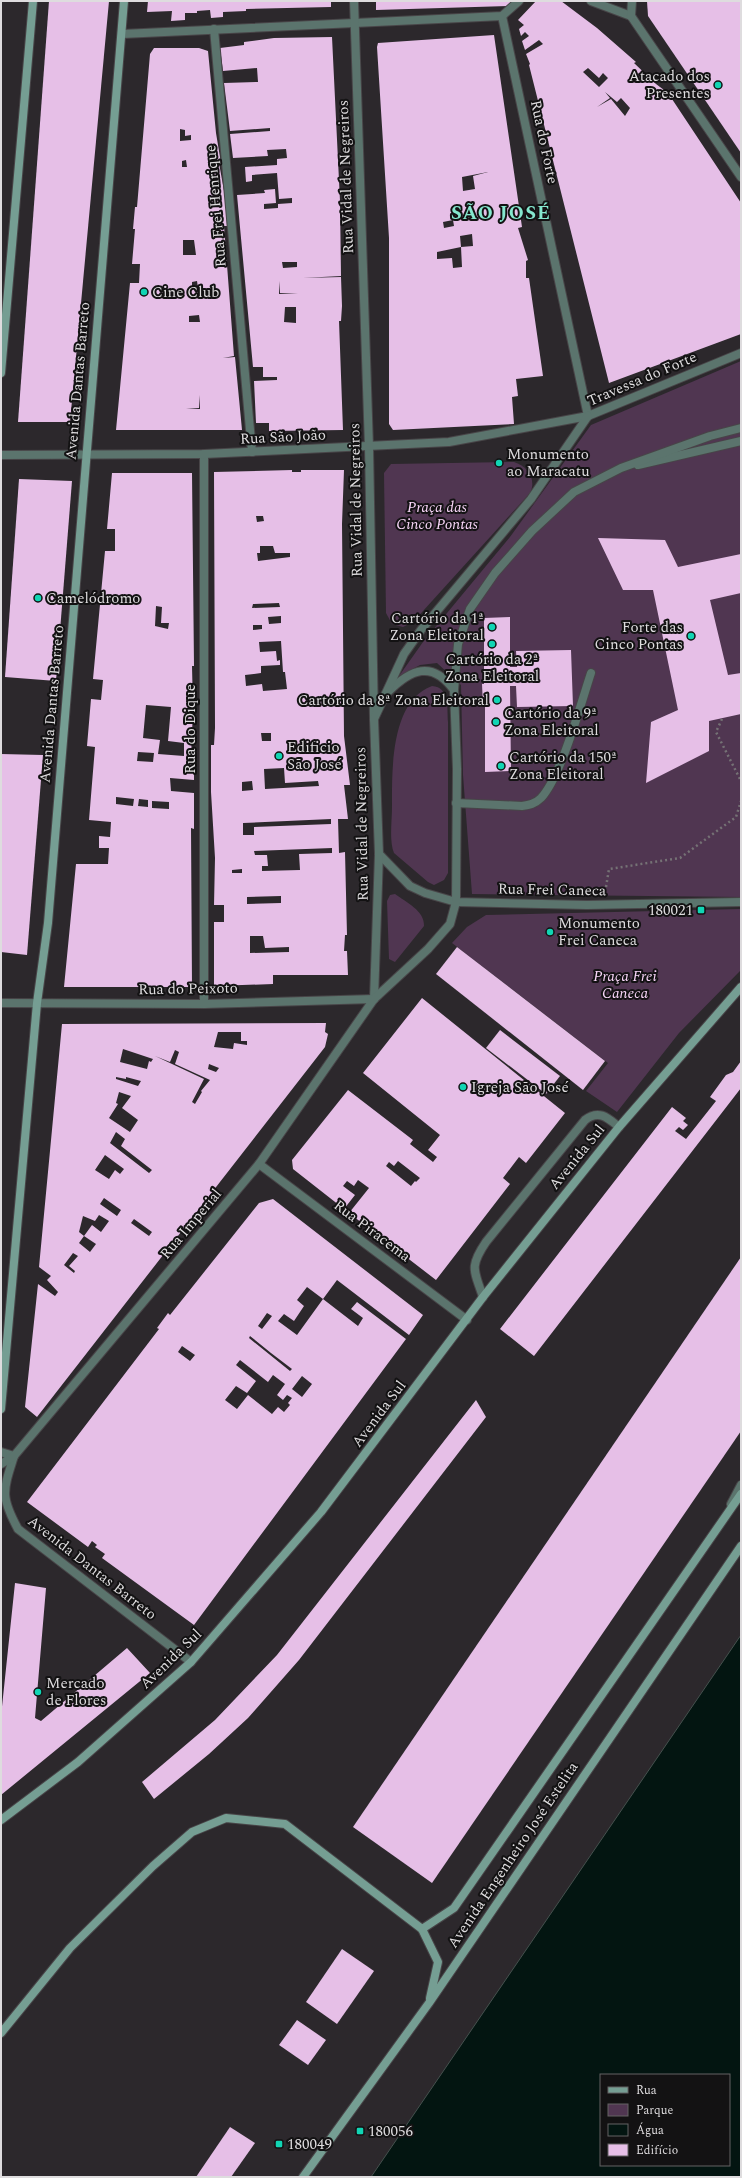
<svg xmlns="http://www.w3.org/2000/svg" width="742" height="2178" font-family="Spectral,serif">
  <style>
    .green { fill: #503651 }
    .water { fill: #031511; stroke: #45514e; fill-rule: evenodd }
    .building { fill: #e6bfe7; fill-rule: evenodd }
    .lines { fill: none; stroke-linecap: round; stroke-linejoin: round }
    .service-casing { stroke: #484548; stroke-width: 10 }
    .minor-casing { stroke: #484548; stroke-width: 10 }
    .tertiary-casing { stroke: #484548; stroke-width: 10 }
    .secondary-casing { stroke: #484548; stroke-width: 10 }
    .path { stroke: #757275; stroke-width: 2.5; stroke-dasharray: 2 3; stroke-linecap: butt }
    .service { stroke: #5b746d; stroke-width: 8 }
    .minor { stroke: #5b746d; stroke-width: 8 }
    .tertiary { stroke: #5b746d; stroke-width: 8 }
    .secondary { stroke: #759e93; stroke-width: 8 }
    .poi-dot { fill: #11d5b4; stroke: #131213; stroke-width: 1.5 }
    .labels { text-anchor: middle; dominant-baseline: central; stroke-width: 4; stroke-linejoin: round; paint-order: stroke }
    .poi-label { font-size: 15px; fill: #dedcde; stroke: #131213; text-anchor: start }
    .street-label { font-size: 15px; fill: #dedcde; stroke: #131213 }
    .park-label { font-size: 15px; font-style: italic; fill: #f9d6f9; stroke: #131213 }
    .district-label { font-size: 19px; font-weight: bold; letter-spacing: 1px; fill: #85e8cf; stroke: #131213 }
  </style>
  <rect width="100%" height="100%" fill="#2c282c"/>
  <g class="green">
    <polygon points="741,361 741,897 472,894 463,775 461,685 437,663 420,665 399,676 423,642 510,537 591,425"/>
    <path d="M514 462C527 466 537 479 530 493L413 622 403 627 392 624 386 613 384 473 391 464Z"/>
    <path d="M432 686C450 687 447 709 448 722V873L444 880 434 885 428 882 394 853C389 841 392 821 392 807 392 772 390 701 432 686Z"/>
    <path d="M395 894C406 902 425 911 424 926L395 962 389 959 387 901 390 895Z"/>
    <polygon points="741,909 741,970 679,1033 617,1112 586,1091 608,1063 452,943 467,927 486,915"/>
  </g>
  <path class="water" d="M741 1635V2177H371ZM601 2075H729V2165H601Z"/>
  <g class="building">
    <polygon points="49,1 109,1 70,422 18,422"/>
    <polygon points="148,1 331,1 331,7 246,9 246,11 223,12 223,17 211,18 210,10 197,11 197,13 185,13 185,20 171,21 172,11 147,12"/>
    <polygon points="376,1 513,1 508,6 376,10"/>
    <path d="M536 1H561L597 28 636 62 634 63 656 84 668 93 741 203V334L609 383 529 65 530 64 526 54 543 44 539 40 525 50 522 41 529 36 525 32 521 36 519 29 524 25 518 20ZM588 68 599 78 603 73 608 78 599 87 583 72ZM605 92 617 102 621 98 630 108 625 116 611 99 597 107 610 98Z"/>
    <polygon points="647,1 741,1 741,153 648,16"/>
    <path d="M494 35 522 227 518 228 528 260 526 261V278H529L543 376 516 379 518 396 512 397 514 424 393 430 389 424V238L377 47 378 43ZM488 172 473 176 475 189 463 191 462 177ZM453 220 454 226 444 228 443 222ZM472 234 473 246 461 247 460 236ZM461 247 462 267 453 268 452 258 437 259V252Z"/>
    <path d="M332 37 340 201 341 276 303 278 341 277 342 306 341 321H339L343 430 269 431V423H256L254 381 277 380V377H263V367H253L237 195 265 193 264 190 275 189 276 203 264 204V209L278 208V204L292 203V198L279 199 277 173 252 175V181L246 182 245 167 277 165V159L287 158 286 149 267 150 268 156 233 158 230 134 270 131V128L230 131 224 83 258 82 257 68 223 71 220 48 244 45V42L274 38ZM282 262H297V267L283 268ZM279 281 280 293H298L279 294ZM285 307H296V323L284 322Z"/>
    <path d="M154 48H199L208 51 216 133 221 163H219L226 202 227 226H224L234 356 223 358 235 357 242 430H116L130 283H139L140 264H132L135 229H133L135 207H137L150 54ZM180 129 185 130V136L191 135V140L180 141ZM186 160 187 167H182V161ZM183 240H194L196 255H183ZM197 281 198 288H192V282ZM199 315 200 322H189V316ZM200 395V409H186L199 408Z"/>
    <path d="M292 470V472H301V470H344L342 524 344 736 350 785H344L348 819H338L339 853 345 852 347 935H345L344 951H347L348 975H273V984L214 986V922H224V905H214L215 858 211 792V745H214L215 728 214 472ZM256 516H263L264 521 257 522ZM260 546H273L275 553H290V557L258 561 257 553H260ZM279 603 280 607 252 608 253 604ZM281 616V623L269 624 268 617ZM253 625H262V629L253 630ZM281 641 283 672H285L287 689 263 691 262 684 246 686 245 675 261 673V666L280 665V660L277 661 276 651 260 652 259 642ZM261 733H271V741H262ZM284 768 285 783 318 781 319 786 265 789 264 769ZM252 781 253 790 242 791V782ZM331 819V824L254 827V835H243V823ZM332 848V853L299 854 300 870 262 871V866H268L267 855H255L254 851ZM242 869V873H232V870ZM281 896V903L247 904V897ZM250 936H263L265 948 289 947V952L250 953Z"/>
    <path d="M112 473H192L194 666H192L193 709 191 757H194V780L170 778 171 791 194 793V829L191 828 192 987H64L76 864H108L109 848H99V836L110 837 111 822 89 820 95 747 87 746 91 699 101 700 103 680 93 679 105 551H115V529H107ZM156 606 162 607 161 623H169L168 629 155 626ZM146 705 171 707 168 741 184 743V756L158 754 160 740 143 738ZM138 752 154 753 153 762 137 761ZM116 797 134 799 133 806 116 804ZM139 799 148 800V807L138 806ZM152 801 169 802V809L152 808Z"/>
    <polygon points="19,479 72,481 56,681 5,677"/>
    <polygon points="598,538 665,540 678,567 741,554 741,593 710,600 728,675 741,673 741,714 709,721 709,751 646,783 651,722 678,710 653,590 623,590"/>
    <polygon points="510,617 510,667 517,667 516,651 571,650 573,706 517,707 516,686 510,686 511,771 485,772 485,706 483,706 482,684 484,684 484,618"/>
    <polygon points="1,754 43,755 27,955 1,952"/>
    <polygon points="457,947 605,1061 583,1090 436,974"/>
    <path d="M422 998 565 1113 526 1163 519 1157 503 1178 510 1184 436 1280 349 1213 369 1188 358 1180 354 1186 347 1181 343 1186 355 1195 344 1209 293 1169 292 1160 348 1090 413 1140 410 1144 433 1162 437 1157 428 1150 440 1135 363 1073ZM398 1161 420 1178 416 1182 415 1181 411 1186 386 1166 389 1162 394 1166Z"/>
    <path d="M326 1023 325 1032 328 1034 325 1047 37 1417 25 1407 38 1284 55 1296 58 1292 47 1280 51 1276 39 1267 62 1024ZM218 1032H241V1041H247V1045L234 1043 233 1049 214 1047ZM123 1049 153 1059 151 1062 149 1061 147 1069 120 1062ZM175 1050 179 1052 175 1064 210 1080 201 1091 202 1092 195 1104 192 1102 204 1079 155 1056 170 1062ZM209 1064 219 1068 216 1072 208 1069ZM116 1077 126 1079V1077L141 1081 138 1086 116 1079ZM119 1092 131 1096 122 1108 138 1120 130 1132 109 1118 118 1104 116 1103ZM116 1132 125 1139 121 1146 152 1170 149 1173 110 1143ZM105 1155 124 1169 120 1174 115 1170 109 1179 95 1170ZM104 1198 121 1210 117 1216 100 1204ZM99 1215 109 1221 101 1232 92 1225 84 1236 96 1244 90 1252 79 1243 84 1236 79 1232 83 1216 95 1221ZM134 1219 152 1232 149 1236 131 1223ZM73 1253 78 1256 69 1266 75 1271 74 1273 64 1265Z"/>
    <polygon points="500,1030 560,1076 546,1094 486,1048"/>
    <polygon points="741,1061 741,1088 534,1356 500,1329 672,1107 686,1118 683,1121 688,1125 683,1130 679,1127 675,1131 686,1139 716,1101 710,1097 726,1075 733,1072"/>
    <path d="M273 1199 423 1315 409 1335 337 1280 323 1299 307 1287 297 1300 304 1306 294 1321 284 1314 278 1321 297 1335 323 1299 358 1326 363 1318 351 1309 357 1302 406 1339 194 1625 102 1558 105 1554 95 1547 97 1545 92 1541 88 1547 27 1502 159 1329 157 1328 168 1313 170 1315 259 1203ZM267 1313 272 1316 262 1329 258 1326ZM250 1336 271 1353 292 1369 290 1371 249 1338ZM182 1346 195 1355 190 1361 178 1352ZM240 1360 268 1382 273 1375 285 1384 277 1395 283 1400 287 1395 292 1398 288 1403 290 1405 284 1412 278 1407 272 1414 248 1395 237 1409 225 1400 236 1386 247 1393 256 1381 236 1365ZM302 1376 312 1384 302 1397 292 1389Z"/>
    <polygon points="741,1257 741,1431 432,1883 353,1827"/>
    <polygon points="476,1400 486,1417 299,1660 248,1718 209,1754 154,1799 142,1782 215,1720 277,1655"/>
    <polygon points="15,1583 46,1588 35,1718 41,1721 127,1648 150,1673 1,1795 1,1716"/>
    <polygon points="342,1949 374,1971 337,2024 306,2002"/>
    <polygon points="297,2020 326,2040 308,2065 279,2045"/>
    <polygon points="230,2127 255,2143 231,2177 196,2177"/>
  </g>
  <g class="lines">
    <g class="service-casing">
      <g id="service">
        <polyline points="638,465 741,441"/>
        <path d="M456 803 522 806C529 805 535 804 541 798 561 777 581 703 591 673"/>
        <path d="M483 1297C474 1270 469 1267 486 1242L585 1120C599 1109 608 1118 619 1127"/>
        <polyline points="731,1504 741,1485"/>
      </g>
    </g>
    <g class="minor-casing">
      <g id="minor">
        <polyline points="591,1 631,16"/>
        <polyline points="502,16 588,416"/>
        <polyline points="631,16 741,177"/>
        <polyline points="631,16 632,1"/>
        <polyline points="214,29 252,452"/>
        <polyline points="122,34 502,16 519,1"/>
        <polyline points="369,447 374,719"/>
        <polyline points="204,1004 204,454"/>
        <polyline points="259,1164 467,1320"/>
      </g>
    </g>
    <g class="tertiary-casing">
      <g id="tertiary">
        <polyline points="354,1 369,447"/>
        <polyline points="1,455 204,454 449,442 588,416 741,353"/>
        <path d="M388 692C411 669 432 660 454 690"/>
        <polyline points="379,854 410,886 425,893 456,902 587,905 741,902"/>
        <polyline points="374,999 379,854 374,719 404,654 421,630 531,499 588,416"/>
        <polyline points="1,1003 204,1004 374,999"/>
        <polyline points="1,1452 14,1456"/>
        <path d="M14 1456C3 1491 0 1496 18 1529L191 1662"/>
        <polyline points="1,1464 14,1456 259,1164 374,999 428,949 450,924 456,902 457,769 454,690 458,644 470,609 495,573 532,531 574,492 621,468 710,436 741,428"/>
      </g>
    </g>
    <g class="secondary-casing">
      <g id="secondary">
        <polyline points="1,373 33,1"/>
        <polyline points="1,1409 37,1003 48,923 124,1"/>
        <polyline points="1,1820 78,1762 191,1662 321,1512 483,1297 619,1127 741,987"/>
        <polyline points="422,1929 438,1962 430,1998"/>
        <polyline points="1,2033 70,1948 153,1866 192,1832 226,1818 285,1824 422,1929 454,1908 741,1494"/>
        <polyline points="303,2177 429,2003 741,1546"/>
      </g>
    </g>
    <g class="path">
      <polyline points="722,719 716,732 741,781"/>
      <polyline points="606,887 609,869 680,858 736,817 741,801"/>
    </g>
    <use href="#service" class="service"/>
    <use href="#minor" class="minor"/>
    <use href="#tertiary" class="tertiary"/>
    <use href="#secondary" class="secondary"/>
  </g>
  <g class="poi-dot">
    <circle cx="718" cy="85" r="4"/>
    <circle cx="144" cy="292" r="4"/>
    <circle cx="499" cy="463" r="4"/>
    <circle cx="38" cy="598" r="4"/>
    <circle cx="492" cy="627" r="4"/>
    <circle cx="691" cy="636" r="4"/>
    <circle cx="492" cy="644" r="4"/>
    <circle cx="497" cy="700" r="4"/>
    <circle cx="496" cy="722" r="4"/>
    <circle cx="279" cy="756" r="4"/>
    <circle cx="501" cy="766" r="4"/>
    <rect x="697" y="906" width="8" height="8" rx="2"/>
    <circle cx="550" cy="932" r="4"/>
    <circle cx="463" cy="1087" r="4"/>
    <circle cx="38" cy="1692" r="4"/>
    <rect x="356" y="2127" width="8" height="8" rx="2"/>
    <rect x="275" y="2140" width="8" height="8" rx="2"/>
  </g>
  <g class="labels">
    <g class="poi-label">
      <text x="710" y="76" text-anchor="end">Atacado dos<tspan x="710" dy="17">Presentes</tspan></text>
      <text x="152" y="292">Cine Club</text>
      <text x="507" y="454">Monumento<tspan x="507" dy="17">ao Maracatu</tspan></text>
      <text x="46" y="598">Camelódromo</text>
      <text x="484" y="618" text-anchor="end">Cartório da 1ª<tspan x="484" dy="17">Zona Eleitoral</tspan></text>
      <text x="683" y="627" text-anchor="end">Forte das<tspan x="683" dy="17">Cinco Pontas</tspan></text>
      <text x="492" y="659" text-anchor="middle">Cartório da 2ª<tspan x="492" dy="17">Zona Eleitoral</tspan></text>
      <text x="489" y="700" text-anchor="end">Cartório da 8ª Zona Eleitoral</text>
      <text x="504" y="713">Cartório da 9ª<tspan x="504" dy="17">Zona Eleitoral</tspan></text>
      <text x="287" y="747">Edificio<tspan x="287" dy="17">São José</tspan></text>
      <text x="509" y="757">Cartório da 150ª<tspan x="509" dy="17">Zona Eleitoral</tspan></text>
      <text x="693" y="910" text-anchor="end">180021</text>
      <text x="558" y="923">Monumento<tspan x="558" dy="17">Frei Caneca</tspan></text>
      <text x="471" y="1087">Igreja São José</text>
      <text x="46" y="1683">Mercado<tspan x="46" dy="17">de Flores</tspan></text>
      <text x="368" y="2131">180056</text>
      <text x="287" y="2144">180049</text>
    </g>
    <g class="street-label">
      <text transform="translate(544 142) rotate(78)">Rua do Forte</text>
      <text transform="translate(346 177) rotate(-92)">Rua Vidal de Negreiros</text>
      <text transform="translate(216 206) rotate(-95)">Rua Frei Henrique</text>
      <text transform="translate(642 379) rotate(-23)">Travessa do Forte</text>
      <text transform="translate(78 381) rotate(-85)">Avenida Dantas Barreto</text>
      <text transform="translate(283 437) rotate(-3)">Rua São João</text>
      <text transform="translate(356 500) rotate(-91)">Rua Vidal de Negreiros</text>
      <text transform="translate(52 704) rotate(-85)">Avenida Dantas Barreto</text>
      <text transform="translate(190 729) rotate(-90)">Rua do Dique</text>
      <text transform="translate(362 824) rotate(-91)">Rua Vidal de Negreiros</text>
      <text transform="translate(552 890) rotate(1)">Rua Frei Caneca</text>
      <text transform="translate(188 989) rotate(-1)">Rua do Peixoto</text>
      <text transform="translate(577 1157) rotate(-51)">Avenida Sul</text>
      <text transform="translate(191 1224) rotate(-50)">Rua Imperial</text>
      <text transform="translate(372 1231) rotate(37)">Rua Piracema</text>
      <text transform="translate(379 1414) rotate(-53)">Avenida Sul</text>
      <text transform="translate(92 1568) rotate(38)">Avenida Dantas Barreto</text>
      <text transform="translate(171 1659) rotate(-44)">Avenida Sul</text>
      <text transform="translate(513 1855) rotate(-56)">Avenida Engenheiro José Estelita</text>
    </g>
    <g class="park-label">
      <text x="437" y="507">Praça das<tspan x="437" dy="17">Cinco Pontas</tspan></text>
      <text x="625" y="976">Praça Frei<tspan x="625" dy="17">Caneca</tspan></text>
    </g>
    <g class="district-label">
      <text x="501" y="213">SÃO JOSÉ</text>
    </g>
  </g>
  <rect width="742" height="2178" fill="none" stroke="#dedcde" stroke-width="4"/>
  <rect x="600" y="2074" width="130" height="92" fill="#131213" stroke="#646364"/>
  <rect x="608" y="2087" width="20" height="6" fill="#759e93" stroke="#646364"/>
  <text x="636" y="2094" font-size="12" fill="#dedcde">Rua</text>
  <rect x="608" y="2104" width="20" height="12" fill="#503651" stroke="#646364"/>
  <text x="636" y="2114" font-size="12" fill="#dedcde">Parque</text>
  <rect x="608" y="2124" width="20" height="12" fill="#031511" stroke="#646364"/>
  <text x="636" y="2134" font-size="12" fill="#dedcde">Água</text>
  <rect x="608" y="2144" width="20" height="12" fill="#e6bfe7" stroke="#646364"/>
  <text x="636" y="2154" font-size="12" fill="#dedcde">Edifício</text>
</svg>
